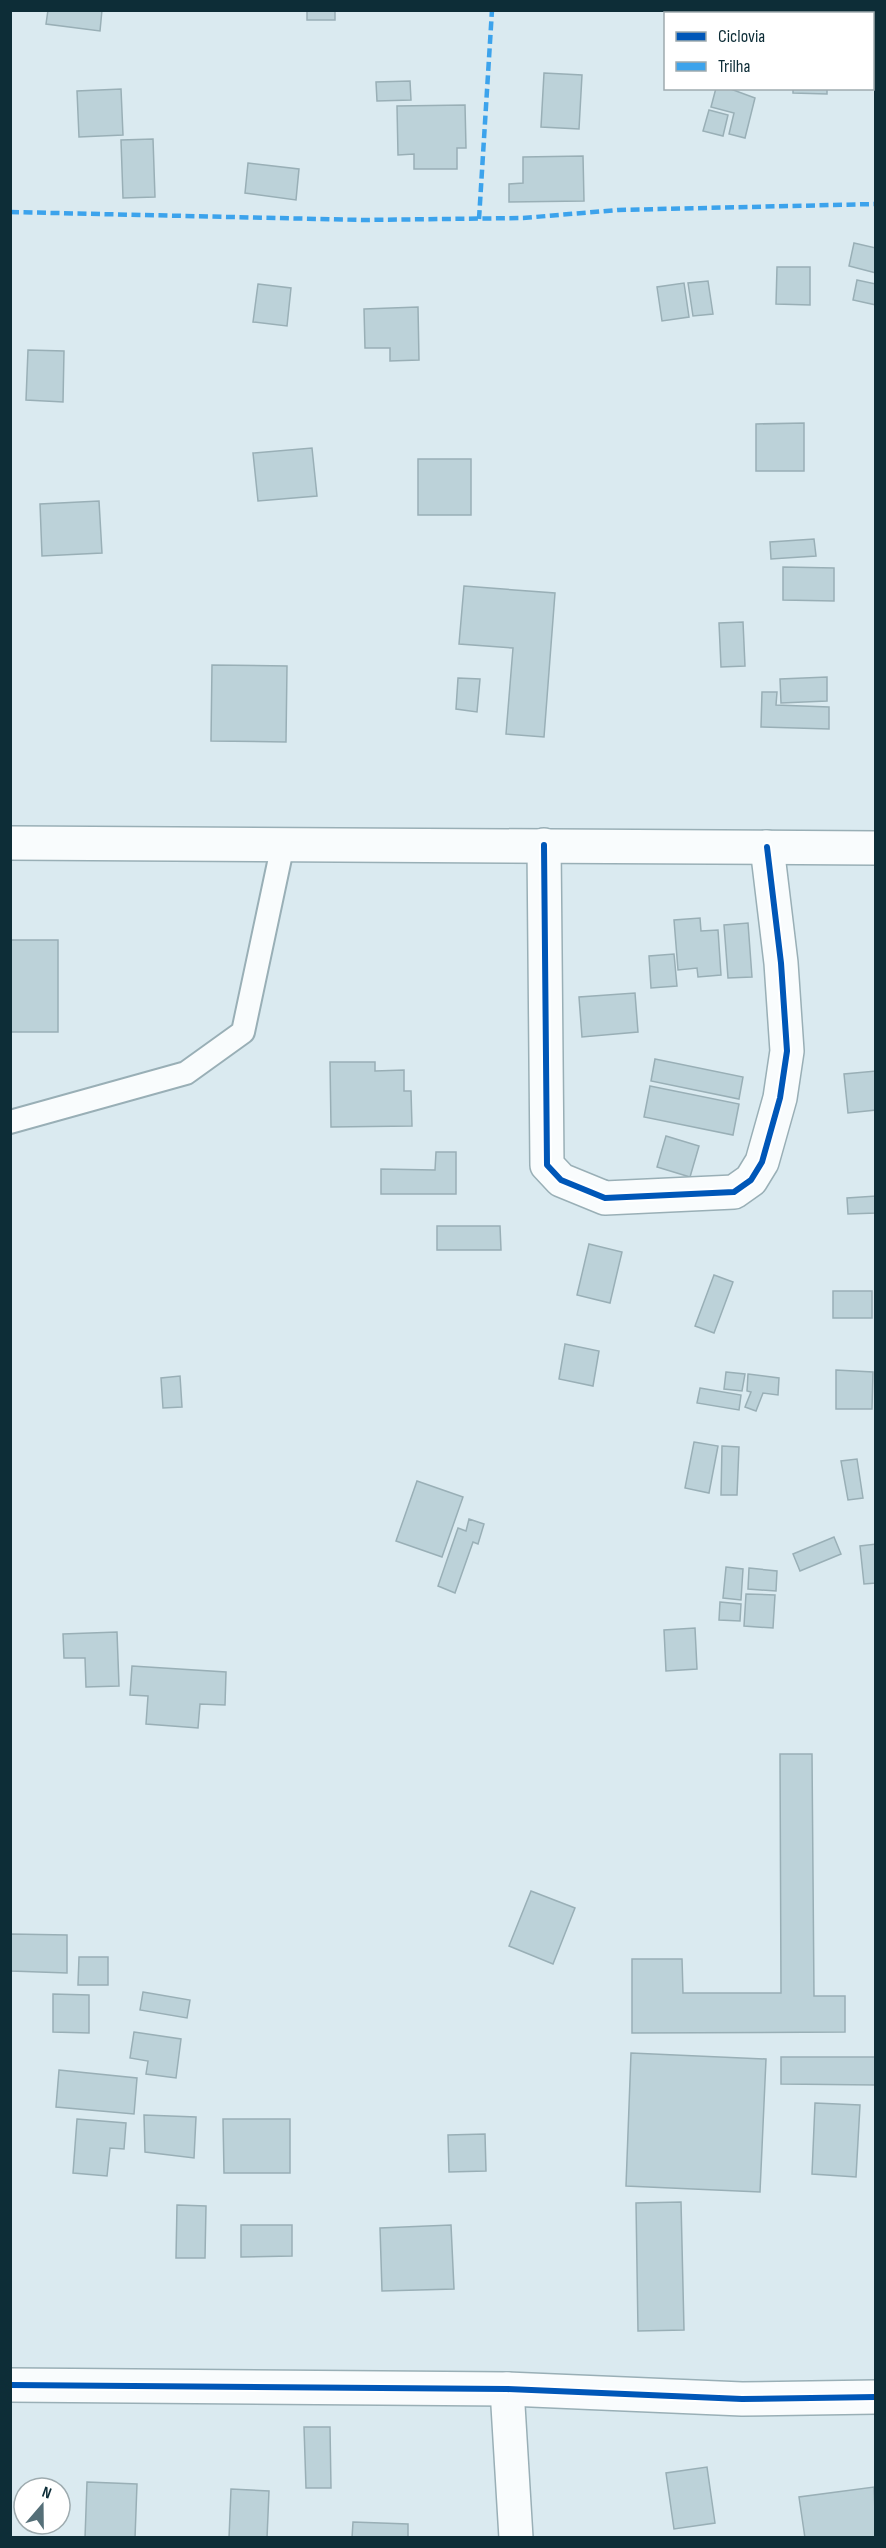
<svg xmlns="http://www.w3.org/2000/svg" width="886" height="2548" font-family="'Sofia Sans Condensed',sans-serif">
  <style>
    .building { fill: #bcd2d9; stroke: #99afb6; stroke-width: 1.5 }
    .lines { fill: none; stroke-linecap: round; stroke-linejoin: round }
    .lane-casing { stroke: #99afb6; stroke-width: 26 }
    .street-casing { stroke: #99afb6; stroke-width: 36 }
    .secondary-casing { stroke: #99afb6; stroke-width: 36 }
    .lane { stroke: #f9fcfd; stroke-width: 22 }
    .street { stroke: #f9fcfd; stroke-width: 33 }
    .secondary { stroke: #f9fcfd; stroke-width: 33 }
    .quiet { stroke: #3ca3ec; stroke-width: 4.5; stroke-dasharray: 9 4.5; stroke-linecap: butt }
    .cycleway-casing { stroke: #fff; stroke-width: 10 }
    .cycleway { stroke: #0057b8; stroke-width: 6 }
  </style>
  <rect width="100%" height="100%" fill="#daeaf0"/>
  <g class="building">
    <polygon points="48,10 102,10 100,31 46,24"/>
    <rect x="307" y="10" width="28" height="10"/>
    <polygon points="739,10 760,10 759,14"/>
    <polygon points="808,10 855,10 855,14"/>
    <polygon points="544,73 582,75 579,129 541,127"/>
    <polygon points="410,81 411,100 377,101 376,82"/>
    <polygon points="716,88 728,88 755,98 745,138 729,134 734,113 711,107"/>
    <polygon points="793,88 827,88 827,94 793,93"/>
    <polygon points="121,89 123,135 79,137 77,91"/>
    <polygon points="465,105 466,148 457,148 457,169 414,169 414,154 398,155 397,106"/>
    <polygon points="709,110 728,115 723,136 703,131"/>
    <polygon points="153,139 155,197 123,198 121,140"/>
    <polygon points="583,156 584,201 509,202 509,184 523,183 523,157"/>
    <polygon points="248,163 299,169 296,200 245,193"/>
    <polygon points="854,243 876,248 876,273 849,266"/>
    <polygon points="777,267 810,267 810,305 776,304"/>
    <polygon points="857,280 876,284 876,305 853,300"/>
    <polygon points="708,281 713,314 693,316 688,283"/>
    <polygon points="684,283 689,317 662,321 657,287"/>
    <polygon points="258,284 291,288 287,326 253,322"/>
    <polygon points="418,307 419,360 390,361 390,348 365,348 364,309"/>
    <polygon points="28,350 64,351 63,402 26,400"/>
    <polygon points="804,423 804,471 756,471 756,424"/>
    <polygon points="312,448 317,496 258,501 253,453"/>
    <rect x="418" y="459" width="53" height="56"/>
    <polygon points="99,501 102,553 42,556 40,504"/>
    <polygon points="814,539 816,556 771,559 770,542"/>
    <polygon points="783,567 834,568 834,601 783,600"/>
    <polygon points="464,586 555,593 544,737 506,734 513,648 459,644"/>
    <polygon points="743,622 745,666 721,667 719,623"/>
    <polygon points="212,665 287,666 286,742 211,741"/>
    <polygon points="827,677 827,701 781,703 780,679"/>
    <polygon points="458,678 480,679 477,712 456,709"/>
    <polygon points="762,692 777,692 776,705 829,707 829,729 761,727"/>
    <polygon points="700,918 701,931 718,930 721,975 698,977 697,968 678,970 674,920"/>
    <polygon points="748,923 752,977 728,978 724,925"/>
    <rect x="10" y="940" width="48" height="92"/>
    <polygon points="674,954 677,986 651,988 649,956"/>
    <polygon points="635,993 638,1032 582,1037 579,997"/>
    <polygon points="655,1059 743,1077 739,1099 651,1081"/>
    <polygon points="330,1062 375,1062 375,1071 404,1070 404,1091 411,1091 412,1126 331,1127"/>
    <polygon points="876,1071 876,1110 848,1113 844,1074"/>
    <polygon points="650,1086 739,1104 733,1135 644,1117"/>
    <polygon points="666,1136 699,1146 690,1177 657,1167"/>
    <polygon points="436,1152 456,1152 456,1194 381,1194 381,1169 435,1170"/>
    <polygon points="876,1196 876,1213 848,1214 847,1198"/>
    <polygon points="437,1226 500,1226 501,1250 437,1250"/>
    <polygon points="589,1244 622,1252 610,1303 577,1295"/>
    <polygon points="714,1275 733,1282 714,1333 695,1326"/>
    <rect x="833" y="1291" width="39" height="27"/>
    <polygon points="565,1344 599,1351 593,1386 559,1379"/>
    <polygon points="836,1370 873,1372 872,1409 836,1409"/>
    <polygon points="726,1372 745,1374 742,1391 724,1389"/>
    <polygon points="748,1374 779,1378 778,1395 763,1393 756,1411 745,1407 751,1392 747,1391"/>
    <polygon points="180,1376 182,1407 163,1408 161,1378"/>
    <polygon points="700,1388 741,1395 739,1410 697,1403"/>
    <polygon points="694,1442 718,1446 709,1493 685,1488"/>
    <polygon points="722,1446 739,1447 737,1495 721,1495"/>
    <polygon points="857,1459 863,1498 848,1500 841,1461"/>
    <polygon points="417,1481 463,1497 442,1557 396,1541"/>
    <polygon points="469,1519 484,1524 478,1544 473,1542 455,1593 438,1586 458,1528 466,1531"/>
    <polygon points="834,1537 841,1554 800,1571 793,1554"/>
    <polygon points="876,1544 876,1583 864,1584 860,1546"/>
    <polygon points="726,1567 743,1569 741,1600 723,1598"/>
    <polygon points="749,1568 777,1571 776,1591 748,1589"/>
    <polygon points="746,1594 775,1595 773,1628 744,1626"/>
    <polygon points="720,1602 741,1604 740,1621 719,1620"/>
    <polygon points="695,1628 697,1669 666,1671 664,1630"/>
    <polygon points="117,1632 119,1686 86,1687 85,1658 64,1658 63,1634"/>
    <polygon points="132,1666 226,1672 225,1705 200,1704 198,1728 146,1724 148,1696 130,1695"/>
    <polygon points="780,1754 812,1754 814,1996 845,1996 845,2032 632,2033 632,1959 682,1959 683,1993 781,1993"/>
    <polygon points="531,1891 575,1908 553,1964 509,1946"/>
    <polygon points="11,1934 67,1935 67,1973 11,1971"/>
    <polygon points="79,1957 108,1957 108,1985 78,1985"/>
    <polygon points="143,1992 190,2000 187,2018 140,2010"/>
    <polygon points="53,1994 89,1995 89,2033 53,2032"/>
    <polygon points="134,2032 181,2039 176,2078 146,2074 148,2061 130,2058"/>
    <polygon points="631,2053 766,2059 760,2192 626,2186"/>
    <polygon points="781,2057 876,2057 876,2085 781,2084"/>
    <polygon points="59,2070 137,2078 134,2114 56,2107"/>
    <polygon points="815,2103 860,2105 856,2177 812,2174"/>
    <polygon points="144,2115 196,2117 194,2158 145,2152"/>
    <polygon points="77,2119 126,2123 124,2149 110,2148 107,2176 73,2173"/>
    <polygon points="223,2119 290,2119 290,2173 224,2173"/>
    <polygon points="485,2134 486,2171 449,2172 448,2135"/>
    <polygon points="681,2202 684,2330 638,2331 636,2203"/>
    <polygon points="177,2205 206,2206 205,2258 176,2258"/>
    <polygon points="241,2225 292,2225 292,2256 241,2257"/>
    <polygon points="451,2225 454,2289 382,2291 380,2228"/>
    <polygon points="304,2427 330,2427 331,2488 306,2488"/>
    <polygon points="707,2467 715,2523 674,2529 666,2473"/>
    <polygon points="87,2482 137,2484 135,2538 85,2538"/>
    <polygon points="874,2487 876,2538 805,2538 799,2497"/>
    <polygon points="231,2489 269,2491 267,2538 229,2538"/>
    <polygon points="353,2522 408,2524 408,2538 352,2538"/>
  </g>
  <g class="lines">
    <g class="lane-casing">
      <polyline id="lane" points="10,1122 186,1073 243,1032 283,844"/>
    </g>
    <g class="street-casing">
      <g id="street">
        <polyline points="10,843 876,848"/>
        <polyline points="544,845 547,1165 561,1180 605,1198 734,1192 751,1180 762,1162 780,1098 787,1051 781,963 767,847"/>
        <polyline points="507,2389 516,2538"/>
      </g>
    </g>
    <g class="secondary-casing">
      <polyline id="secondary" points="10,2385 507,2389 742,2399 876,2397"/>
    </g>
    <use href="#lane" class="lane"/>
    <use href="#street" class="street"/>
    <use href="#secondary" class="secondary"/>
    <g class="quiet">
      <polyline points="10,212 364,220 523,218 618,210 876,204"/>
      <polyline points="479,219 492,10"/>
    </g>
    <g class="cycleway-casing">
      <g id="cycleway">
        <polyline points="544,845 547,1165 561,1180 605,1198 734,1192 751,1180 762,1162 780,1098 787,1051 781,963 767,847"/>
        <polyline points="10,2385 507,2389 742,2399 876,2397"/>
      </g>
    </g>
    <use href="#cycleway" class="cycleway"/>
  </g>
  <rect width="886" height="2548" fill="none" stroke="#0d2d37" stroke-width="24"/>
  <rect x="664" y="12" width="210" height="78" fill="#ffffff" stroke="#9eabaf" stroke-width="1.5"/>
  <rect x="676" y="32" width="30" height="9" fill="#0057b8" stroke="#9eabaf" stroke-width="1.5"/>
  <text x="718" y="42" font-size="18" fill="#0d2d37">Ciclovia</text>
  <rect x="676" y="62" width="30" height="9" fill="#3ca3ec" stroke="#9eabaf" stroke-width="1.5"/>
  <text x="718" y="72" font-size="18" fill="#0d2d37">Trilha</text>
  <g transform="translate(42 2506) rotate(20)"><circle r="28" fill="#ffffff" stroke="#9eabaf" stroke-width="1.5"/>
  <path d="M0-4.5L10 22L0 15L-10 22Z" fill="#556f78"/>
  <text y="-9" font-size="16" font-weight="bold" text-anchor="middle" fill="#0d2d37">N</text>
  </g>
</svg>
